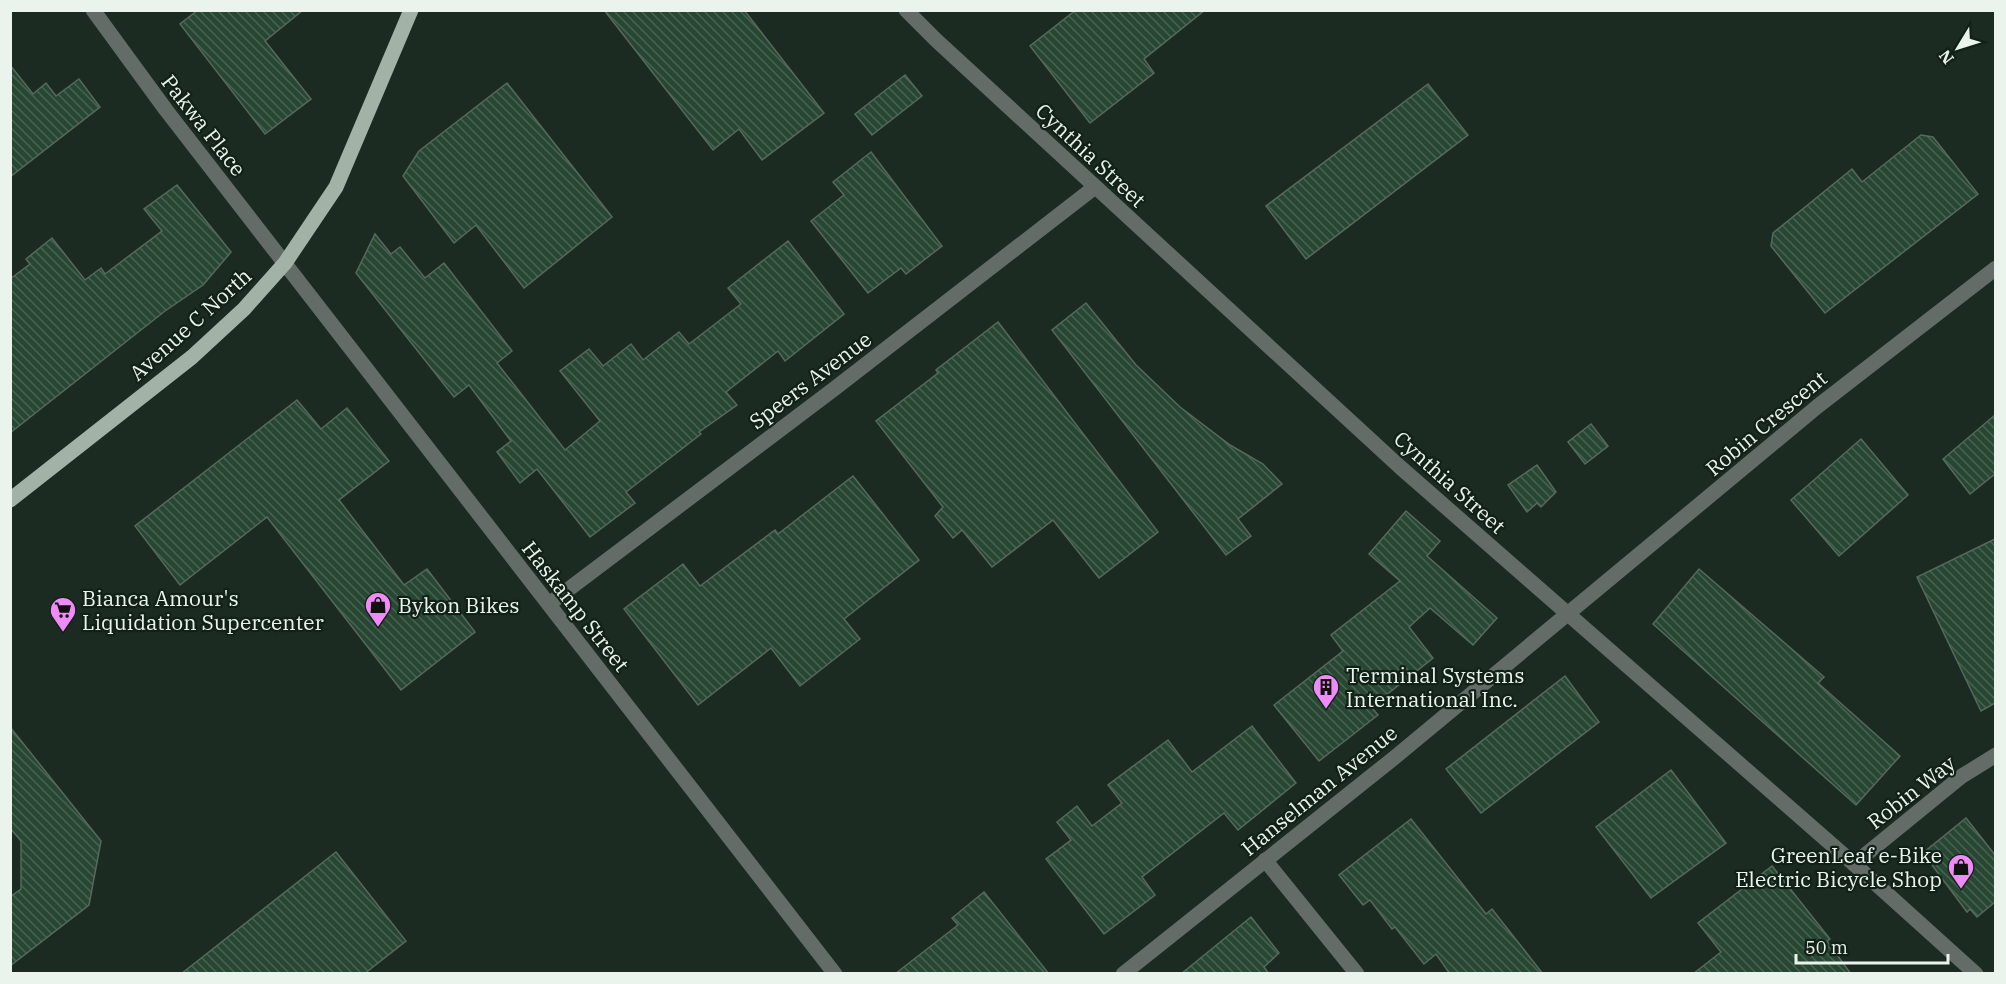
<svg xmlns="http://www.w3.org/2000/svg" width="2006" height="984" font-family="'IBM Plex Serif',serif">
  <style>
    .building { fill: url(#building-back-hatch); stroke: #57695d; stroke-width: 1.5 }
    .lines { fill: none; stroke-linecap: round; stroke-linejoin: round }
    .minor { stroke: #646c67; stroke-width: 15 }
    .major { stroke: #a2b2a7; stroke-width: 15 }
    .labels { text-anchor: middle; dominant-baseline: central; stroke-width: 4.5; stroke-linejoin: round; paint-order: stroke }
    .street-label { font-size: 21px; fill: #eaf4ed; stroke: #122117 }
    .poi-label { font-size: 21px; fill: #eaf4ed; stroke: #122117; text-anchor: start }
  </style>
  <defs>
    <pattern id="building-back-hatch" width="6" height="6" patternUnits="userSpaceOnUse" patternTransform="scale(1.5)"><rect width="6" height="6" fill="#284733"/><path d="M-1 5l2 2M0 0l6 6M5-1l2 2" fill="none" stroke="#476251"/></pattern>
  </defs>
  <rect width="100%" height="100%" fill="#1b2b21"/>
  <g class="building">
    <polygon points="198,10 303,10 265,41 311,99 265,134 180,24"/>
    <polygon points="604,10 744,10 824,113 762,160 739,129 713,150"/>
    <polygon points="1076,10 1205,10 1144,59 1154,73 1090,123 1030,46"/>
    <polygon points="10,65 33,94 46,83 56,96 79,79 100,107 10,177"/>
    <polygon points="905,75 922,96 872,135 855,114"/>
    <polygon points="507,83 612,217 524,288 476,225 454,243 403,176 419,151"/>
    <polygon points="1428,84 1468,135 1306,259 1266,206"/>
    <polygon points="1921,135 1933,137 1978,194 1825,313 1771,246 1773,233 1852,169 1862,182"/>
    <polygon points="871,152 942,246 906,274 901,268 868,293 811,221 844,195 833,182"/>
    <polygon points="177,185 231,252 203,285 165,311 10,433 10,279 30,264 26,259 52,238 85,280 101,268 105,274 162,231 144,209"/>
    <polygon points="375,234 391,254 400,247 425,278 444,263 512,351 497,363 565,450 600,421 560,371 589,349 603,366 631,344 643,360 679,332 689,344 741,304 728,288 788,241 844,314 785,361 778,351 726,392 737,405 699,432 701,434 626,492 635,503 590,537 537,469 520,483 497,452 511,441 469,385 454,397 356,273"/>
    <polygon points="1086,303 1136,365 1180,407 1230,445 1263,464 1282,484 1238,519 1251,536 1226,555 1052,330"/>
    <polygon points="998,322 1158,532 1099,578 1053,520 992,567 962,530 953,538 935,516 943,507 876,421 938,373 936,370"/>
    <polygon points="297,400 321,429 347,408 389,461 339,500 404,585 427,569 475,632 401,690 267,517 180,585 135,526"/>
    <polygon points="1995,415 1995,474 1970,494 1943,459"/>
    <polygon points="1591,424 1608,446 1585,464 1568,442"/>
    <polygon points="1861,439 1908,495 1839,556 1791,500"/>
    <polygon points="1537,465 1556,492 1541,507 1537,503 1527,512 1508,485"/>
    <polygon points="853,476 919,560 844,619 860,639 800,686 771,648 698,705 624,609 683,564 700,586 775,530 778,534"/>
    <polygon points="1406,511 1440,541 1427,556 1497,618 1473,645 1430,608 1409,627 1433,658 1371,707 1378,715 1319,761 1274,705 1343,651 1331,635 1400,581 1369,554"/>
    <polygon points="1995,539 1995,703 1981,711 1917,577"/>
    <polygon points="1699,569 1824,677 1818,683 1900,756 1856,805 1653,624"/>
    <polygon points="1565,676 1599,722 1481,813 1446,769"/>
    <polygon points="1252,726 1296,783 1238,830 1224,813 1142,877 1155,895 1104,934 1046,859 1071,840 1057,822 1077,806 1092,826 1122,803 1108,785 1168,740 1192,772"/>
    <polygon points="10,727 101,841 89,905 10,966 10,897 21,889 21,841 10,828"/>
    <polygon points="1671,770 1726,843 1651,898 1596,827"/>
    <polygon points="1966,818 1995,855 1995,902 1977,917 1970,909 1967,912 1923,853"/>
    <polygon points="1411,819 1486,914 1492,909 1543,974 1450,974 1436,954 1424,964 1395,927 1392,929 1370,900 1363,905 1339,875"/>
    <polygon points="336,852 406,941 364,974 181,974"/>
    <polygon points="1772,866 1830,939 1827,941 1851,974 1693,974 1721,952 1698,923"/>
    <polygon points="984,892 1049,974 895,974 958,925 952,918"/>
    <polygon points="1251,917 1279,953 1264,967 1269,974 1181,974"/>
  </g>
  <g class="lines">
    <g class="minor">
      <polyline points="93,10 166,110 835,974"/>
      <polyline points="906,10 936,40 1400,467 1854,864 1976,974"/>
      <polyline points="549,604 834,389 1095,187"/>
      <polyline points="1265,860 1357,974"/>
      <polyline points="1854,864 1962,776 1996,755"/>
      <polyline points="1123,974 1394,758 1818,406 1996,268"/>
    </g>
    <polyline class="major" points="10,500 192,357 244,309 285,263 336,187 411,10"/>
  </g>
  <defs>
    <g id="shop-pin" transform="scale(1.35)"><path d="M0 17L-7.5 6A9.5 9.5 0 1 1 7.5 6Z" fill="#ef8bf7" stroke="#122117"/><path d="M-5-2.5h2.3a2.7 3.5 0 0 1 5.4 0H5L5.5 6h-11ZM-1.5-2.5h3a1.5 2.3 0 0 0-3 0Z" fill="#111"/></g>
    <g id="supermarket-pin" transform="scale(1.35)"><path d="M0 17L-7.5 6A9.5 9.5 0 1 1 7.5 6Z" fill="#ef8bf7" stroke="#122117"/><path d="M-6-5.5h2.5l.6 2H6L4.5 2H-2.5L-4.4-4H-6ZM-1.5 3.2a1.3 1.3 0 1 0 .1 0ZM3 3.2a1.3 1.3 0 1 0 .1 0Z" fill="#111"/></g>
    <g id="building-pin" transform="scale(1.35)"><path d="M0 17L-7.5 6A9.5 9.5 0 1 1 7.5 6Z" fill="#ef8bf7" stroke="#122117"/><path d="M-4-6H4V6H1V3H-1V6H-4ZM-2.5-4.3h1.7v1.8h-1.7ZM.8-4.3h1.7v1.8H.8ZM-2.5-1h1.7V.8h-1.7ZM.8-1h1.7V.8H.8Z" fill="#111"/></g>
  </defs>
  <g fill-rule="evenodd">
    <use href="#shop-pin" x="378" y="605"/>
    <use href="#supermarket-pin" x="63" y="610"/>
    <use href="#building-pin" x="1326" y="687"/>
    <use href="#shop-pin" x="1961" y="867"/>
  </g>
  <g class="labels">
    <g class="street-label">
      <text transform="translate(204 125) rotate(52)">Pakwa Place</text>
      <text transform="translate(1091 155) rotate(43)">Cynthia Street</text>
      <text transform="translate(190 324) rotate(-42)">Avenue C North</text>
      <text transform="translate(810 380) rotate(-37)">Speers Avenue</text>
      <text transform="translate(1766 423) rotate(-40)">Robin Crescent</text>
      <text transform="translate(1450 482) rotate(42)">Cynthia Street</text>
      <text transform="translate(576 606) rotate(52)">Haskamp Street</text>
      <text transform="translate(1319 790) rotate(-39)">Hanselman Avenue</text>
      <text transform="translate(1911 792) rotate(-38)">Robin Way</text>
    </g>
    <g class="poi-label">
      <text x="82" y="598">Bianca Amour's<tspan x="82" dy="24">Liquidation Supercenter</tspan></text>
      <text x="398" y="605">Bykon Bikes</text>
      <text x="1346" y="675">Terminal Systems<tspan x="1346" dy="24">International Inc.</tspan></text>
      <text x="1942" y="855" text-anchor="end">GreenLeaf e-Bike<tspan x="1942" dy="24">Electric Bicycle Shop</tspan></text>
    </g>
  </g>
  <rect width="2006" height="984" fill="none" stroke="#eaf4ed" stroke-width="24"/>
  <g transform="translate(1958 48) rotate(232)" stroke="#122117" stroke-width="4.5" paint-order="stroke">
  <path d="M0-4.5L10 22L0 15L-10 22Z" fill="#eaf4ed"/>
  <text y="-9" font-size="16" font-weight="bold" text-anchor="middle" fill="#eaf4ed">N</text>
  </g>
  <path d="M1796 954v9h152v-9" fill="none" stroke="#eaf4ed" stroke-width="3"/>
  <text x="1805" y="954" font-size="18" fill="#eaf4ed" stroke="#122117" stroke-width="4.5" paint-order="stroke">50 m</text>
</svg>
